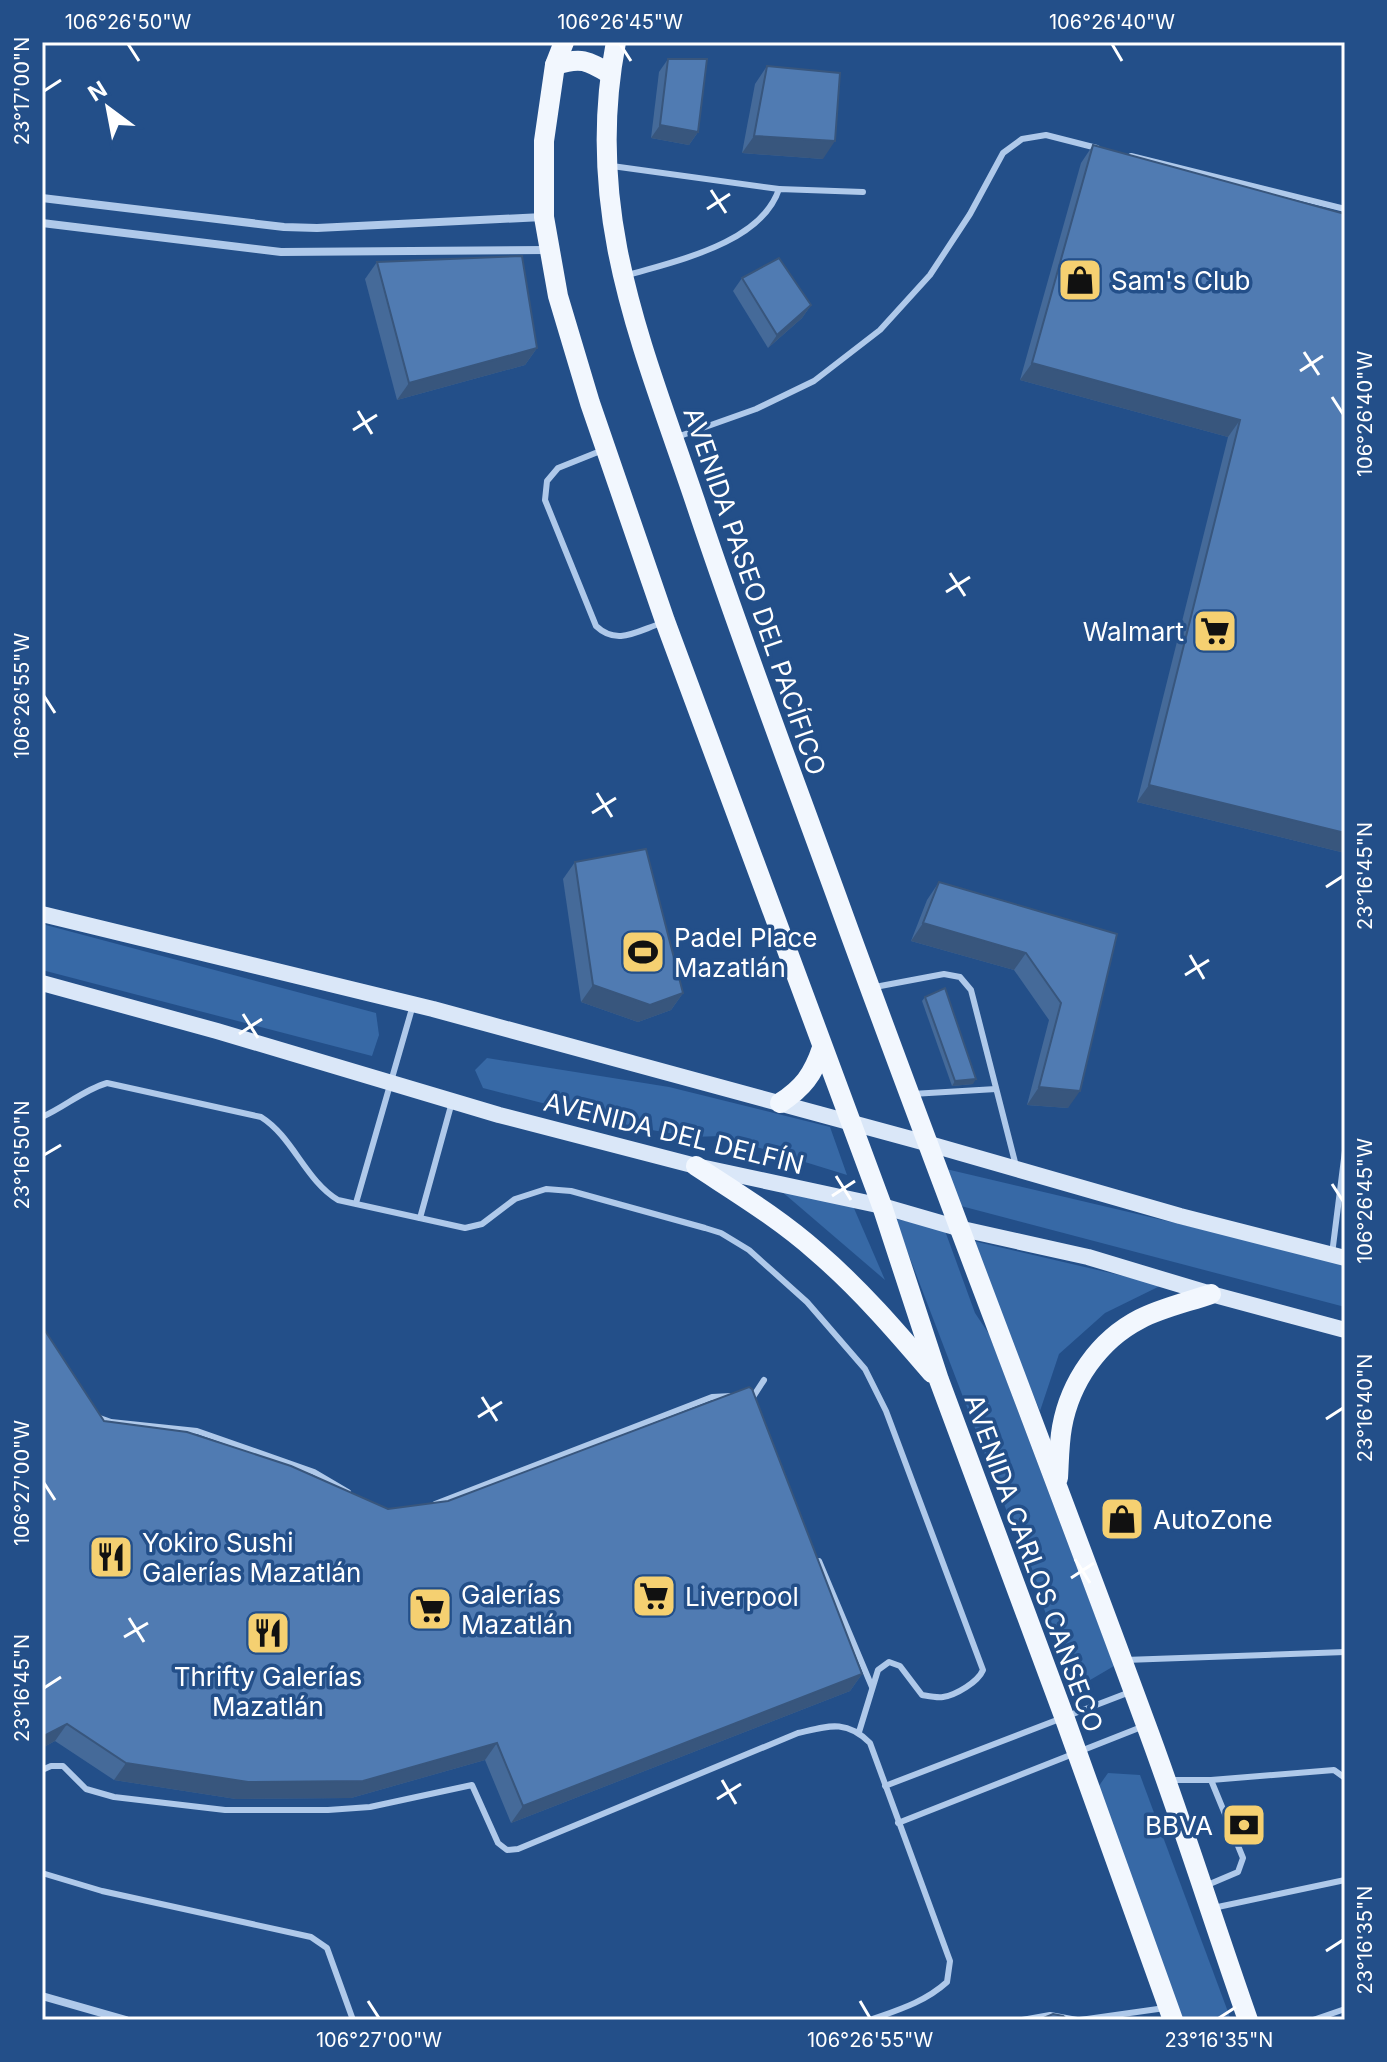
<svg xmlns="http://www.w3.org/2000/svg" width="1387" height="2062" font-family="Inter,sans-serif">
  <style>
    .green { fill: #3769a6 }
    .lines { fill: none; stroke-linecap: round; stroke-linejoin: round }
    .lane { stroke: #afc9ea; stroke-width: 6 }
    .street { stroke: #afc9ea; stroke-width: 8 }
    .secondary { stroke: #dae7f8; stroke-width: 16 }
    .primary { stroke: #f2f7fe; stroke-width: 20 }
    .wall { fill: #456a99 }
    .shaded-wall { fill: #38567d }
    .building { fill: #507bb2; stroke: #38567d; stroke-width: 2 }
    .ticks { fill: none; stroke: #fff; stroke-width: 3 }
    .labels { text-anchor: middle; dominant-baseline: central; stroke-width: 7; stroke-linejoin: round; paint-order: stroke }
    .poi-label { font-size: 26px; fill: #fff; stroke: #234f89; text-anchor: start }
    .street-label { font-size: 26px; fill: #fff; stroke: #234f89 }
    .neatline { fill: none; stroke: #fff; stroke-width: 3 }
    .ticks-label { font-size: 20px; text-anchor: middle; fill: #fff }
  </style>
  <rect width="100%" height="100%" fill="#234f89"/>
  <g class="green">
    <polygon points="42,924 376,1013 379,1035 372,1056 42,970"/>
    <polygon points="487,1058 669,1087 830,1127 847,1175 721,1136 693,1137 640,1128 483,1088 475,1070"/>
    <polygon points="946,1169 1345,1263 1345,1307 961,1206"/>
    <polygon points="780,1190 853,1206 885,1280"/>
    <polygon points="895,1219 944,1228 975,1313 989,1334 1114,1666 1085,1683 1069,1674"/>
    <polygon points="969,1240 1162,1285 1105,1313 1059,1354 1040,1411"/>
    <polygon points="1108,1773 1140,1775 1231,2020 1177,2020 1096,1790"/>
  </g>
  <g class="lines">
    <g class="lane">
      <polyline points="1131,156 1345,209"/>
      <polyline points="612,166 779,189"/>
      <path d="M625 276C674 261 761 244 779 189L863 192"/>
      <polyline points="677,437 756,409 814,381 880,330 930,275 970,214 1003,153 1022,139 1046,135 1097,148"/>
      <path d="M603 450 558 468 547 481 545 500 596 626C617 646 637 631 662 623"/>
      <polyline points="875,987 944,974 960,977 971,990 1016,1166"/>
      <polyline points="912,1094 996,1089"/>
      <path d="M42 1117C65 1107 83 1090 107 1083L261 1117C293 1137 305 1180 338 1200L465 1228 482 1224 515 1199 546 1189 571 1191 705 1228 721 1233 749 1250 807 1302 865 1369 886 1411 983 1670C978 1682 956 1695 943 1697 937 1698 928 1696 922 1695L900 1666 889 1662 878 1670 859 1732"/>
      <polyline points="356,1203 413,1005"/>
      <polyline points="420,1218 452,1102"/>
      <polyline points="1332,1254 1345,1151"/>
      <polyline points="751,1400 764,1380"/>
      <polyline points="97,1417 111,1422 197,1431 314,1472 348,1492"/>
      <polyline points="435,1504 712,1397 732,1396"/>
      <polyline points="819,1561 872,1687"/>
      <polyline points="1125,1660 1345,1652"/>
      <path d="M42 1770 51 1766H63L86 1789 114 1797 225 1810H328L370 1807 472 1785 498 1843 507 1850 518 1849 798 1733C828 1726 846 1719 870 1743L950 1961 947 1982C925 2002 898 2010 870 2020"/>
      <polyline points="1170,1780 1211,1780"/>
      <polyline points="885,1786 1130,1692"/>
      <polyline points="898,1823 1144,1726"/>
      <polyline points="42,1873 102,1891 311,1937 327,1948 353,2020"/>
      <polyline points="1205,1886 1238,1872 1243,1858 1211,1780 1334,1770 1345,1778"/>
      <polyline points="1213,1908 1345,1880"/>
      <polyline points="1022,2020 1050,2015 1077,2020"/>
      <polyline points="1080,2020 1165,2008"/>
      <polyline points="1313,2020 1345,2009"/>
    </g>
    <g class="street">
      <polyline points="42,198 284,227 317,228 543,217"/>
      <polyline points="42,223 281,252 547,250"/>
      <polyline points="42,1996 126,2020"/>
    </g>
    <g class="secondary">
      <polyline points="42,914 433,1009 926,1143 1180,1216 1345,1258"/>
      <polyline points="42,983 217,1031 499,1115 696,1166 882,1206 958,1228 1088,1257 1211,1294 1345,1330"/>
    </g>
    <g class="primary">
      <polyline points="564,42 555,65 544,141 544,217 558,296 590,403 665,621 882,1206 939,1380 1065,1719 1173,2020"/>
      <path d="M616 42C583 212 642 344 695 501 740 637 791 771 840 906 939 1179 1045 1450 1145 1722 1182 1821 1213 1921 1248 2020"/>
      <path d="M555 65C581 57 587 60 610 74"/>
      <path d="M780 1103C803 1088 813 1075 822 1048"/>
      <path d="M696 1166C737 1193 780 1219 817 1252 860 1289 896 1331 932 1373"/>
      <path d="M1058 1478C1059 1461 1059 1444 1062 1427 1070 1382 1099 1340 1140 1319 1161 1308 1188 1302 1211 1294"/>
    </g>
  </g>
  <g class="wall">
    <polygon points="668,59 698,132 689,145 651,138 659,72"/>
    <polygon points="767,66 823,159 742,153 755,84"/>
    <polygon points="1093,145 1345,214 1345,853 1137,802 1228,437 1020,380 1081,163"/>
    <polygon points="377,262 537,348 525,365 397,400 365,279"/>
    <polygon points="742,278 811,305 802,318 768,348 733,291"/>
    <polygon points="575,862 683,993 671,1010 638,1022 581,1002 563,879"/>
    <polygon points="939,882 1117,934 1068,1108 1027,1105 1049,1020 1014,970 911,941 927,900"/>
    <polygon points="925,997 973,1084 952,1086 922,1001"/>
    <polygon points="42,1326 104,1421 388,1509 862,1674 850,1691 511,1823 485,1760 351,1798 236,1799 114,1780 55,1741 42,1748"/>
  </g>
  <g class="shaded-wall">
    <polygon points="660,125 698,132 689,145 651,138"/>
    <polygon points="754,136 835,141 823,159 742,153"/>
    <polygon points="811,305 802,318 768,348 777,335"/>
    <polygon points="537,348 525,365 397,400 409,383"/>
    <polygon points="1032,363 1240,420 1228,437 1020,380"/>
    <polygon points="1149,785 1345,833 1345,853 1137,802"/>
    <polygon points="923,923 1026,953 1014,970 911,941"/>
    <polygon points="593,985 683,993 671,1010 638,1022 581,1002"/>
    <polygon points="976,1079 973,1084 952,1086 955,1081"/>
    <polygon points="1039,1087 1080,1091 1068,1108 1027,1105"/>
    <polygon points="862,1674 850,1691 511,1823 523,1806"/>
    <polygon points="67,1724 55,1741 42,1748 42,1737"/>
    <polygon points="497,1743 485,1760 351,1798 236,1799 114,1780 126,1763"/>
  </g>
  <g class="building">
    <polygon points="668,59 707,59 698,132 660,125"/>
    <polygon points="767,66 840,73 835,141 754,136"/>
    <polygon points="1093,145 1345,214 1345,833 1149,785 1240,420 1032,363"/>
    <polygon points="522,256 537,348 409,383 377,262"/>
    <polygon points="779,258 811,305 777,335 742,278"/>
    <polygon points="646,849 683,993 650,1005 593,985 575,862"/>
    <polygon points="939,882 1117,934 1080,1091 1039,1087 1061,1003 1026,953 923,923"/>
    <polygon points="945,988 976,1079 955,1081 925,997"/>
    <polygon points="42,1326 104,1421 187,1432 291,1466 388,1509 448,1501 749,1387 752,1389 862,1674 523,1806 497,1743 363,1781 248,1782 126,1763 67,1724 42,1737"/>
    <polygon points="1053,2014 1063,2016 1068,2020 1039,2020"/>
  </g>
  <path class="ticks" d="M128 44 139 61M620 44 631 61M1112 44 1122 61M44 91 61 80M711 190 726 213M707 209 730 194M1304 352 1319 375M1300 371 1323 356M1332 397 1343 414M358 411 372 434M353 430 377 415M950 573 965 596M946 592 970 577M44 696 55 713M597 793 612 817M592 813 616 798M1326 887 1343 876M1190 955 1204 979M1185 975 1209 960M243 1014 258 1038M239 1034 262 1019M44 1155 61 1145M836 1176 851 1200M1332 1184 1343 1201M832 1196 855 1181M482 1397 497 1421M478 1417 502 1402M1326 1419 1343 1408M44 1483 55 1500M1075 1559 1090 1583M1071 1578 1094 1563M129 1618 144 1642M124 1637 148 1623M44 1688 61 1677M722 1780 736 1804M717 1799 741 1784M1326 1951 1343 1940M368 2001 379 2018M860 2001 870 2018M1219 2018 1236 2007"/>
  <defs>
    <g id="shop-square" transform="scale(2.3)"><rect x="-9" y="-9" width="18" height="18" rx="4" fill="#f5d071" stroke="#234f89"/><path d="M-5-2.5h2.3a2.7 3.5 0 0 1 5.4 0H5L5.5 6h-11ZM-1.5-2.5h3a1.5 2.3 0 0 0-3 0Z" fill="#111"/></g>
    <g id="supermarket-square" transform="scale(2.3)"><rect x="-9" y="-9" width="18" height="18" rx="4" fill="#f5d071" stroke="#234f89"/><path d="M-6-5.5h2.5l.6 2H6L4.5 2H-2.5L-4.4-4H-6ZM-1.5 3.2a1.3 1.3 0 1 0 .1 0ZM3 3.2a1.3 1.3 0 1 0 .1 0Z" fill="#111"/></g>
    <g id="stadium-square" transform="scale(2.3)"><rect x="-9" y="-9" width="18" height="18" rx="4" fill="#f5d071" stroke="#234f89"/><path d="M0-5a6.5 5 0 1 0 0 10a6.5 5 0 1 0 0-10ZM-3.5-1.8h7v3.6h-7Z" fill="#111"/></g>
    <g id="restaurant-square" transform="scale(2.3)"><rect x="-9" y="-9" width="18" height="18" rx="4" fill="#f5d071" stroke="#234f89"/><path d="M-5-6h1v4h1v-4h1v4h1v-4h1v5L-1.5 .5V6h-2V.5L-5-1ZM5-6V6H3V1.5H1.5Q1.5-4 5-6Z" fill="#111"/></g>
    <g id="bank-square" transform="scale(2.3)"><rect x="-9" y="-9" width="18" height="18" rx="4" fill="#f5d071" stroke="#234f89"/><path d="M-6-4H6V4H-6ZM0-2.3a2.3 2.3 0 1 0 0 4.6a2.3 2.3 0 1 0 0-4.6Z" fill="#111"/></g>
  </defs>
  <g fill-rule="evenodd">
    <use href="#shop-square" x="1080" y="280"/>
    <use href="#supermarket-square" x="1215" y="631"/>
    <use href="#stadium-square" x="643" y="952"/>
    <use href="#shop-square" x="1122" y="1519"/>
    <use href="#restaurant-square" x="111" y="1557"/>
    <use href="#supermarket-square" x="654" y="1596"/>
    <use href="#supermarket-square" x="430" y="1609"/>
    <use href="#restaurant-square" x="268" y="1633"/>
    <use href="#bank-square" x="1244" y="1825"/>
  </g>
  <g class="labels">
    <g class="poi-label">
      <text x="1111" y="280">Sam's Club</text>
      <text x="1184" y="631" text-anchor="end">Walmart</text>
      <text x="674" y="937">Padel Place<tspan x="674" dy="30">Mazatlán</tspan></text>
      <text x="1153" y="1519">AutoZone</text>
      <text x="142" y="1542">Yokiro Sushi<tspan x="142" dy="30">Galerías Mazatlán</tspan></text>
      <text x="461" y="1594">Galerías<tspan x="461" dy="30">Mazatlán</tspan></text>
      <text x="685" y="1596">Liverpool</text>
      <text x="268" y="1676" text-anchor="middle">Thrifty Galerías<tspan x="268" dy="30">Mazatlán</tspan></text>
      <text x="1213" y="1825" text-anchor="end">BBVA</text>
    </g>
    <g class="street-label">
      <text transform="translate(755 591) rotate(71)">AVENIDA PASEO DEL PACÍFICO</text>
      <text transform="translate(674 1133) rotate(14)">AVENIDA DEL DELFÍN</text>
      <text transform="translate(1034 1563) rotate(70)">AVENIDA CARLOS CANSECO</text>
    </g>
  </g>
  <rect width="1387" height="2062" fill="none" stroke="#234f89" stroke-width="88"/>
  <g transform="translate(108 108) rotate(328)" stroke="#234f89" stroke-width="6" paint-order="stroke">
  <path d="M0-6L14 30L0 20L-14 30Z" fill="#ffffff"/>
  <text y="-12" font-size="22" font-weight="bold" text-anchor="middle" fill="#ffffff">N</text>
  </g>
  <rect x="44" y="44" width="1299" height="1974" class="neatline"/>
  <g class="ticks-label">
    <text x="128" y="29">106°26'50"W</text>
    <text x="620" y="29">106°26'45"W</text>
    <text x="1112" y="29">106°26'40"W</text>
    <text transform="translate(22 91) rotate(-90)" y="7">23°17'00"N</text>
    <text transform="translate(1365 414) rotate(-90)" y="7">106°26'40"W</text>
    <text transform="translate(22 696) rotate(-90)" y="7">106°26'55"W</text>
    <text transform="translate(1365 876) rotate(-90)" y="7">23°16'45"N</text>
    <text transform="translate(22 1155) rotate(-90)" y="7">23°16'50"N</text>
    <text transform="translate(1365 1201) rotate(-90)" y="7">106°26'45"W</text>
    <text transform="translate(1365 1408) rotate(-90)" y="7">23°16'40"N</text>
    <text transform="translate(22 1483) rotate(-90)" y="7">106°27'00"W</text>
    <text transform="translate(22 1688) rotate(-90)" y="7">23°16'45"N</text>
    <text transform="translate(1365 1940) rotate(-90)" y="7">23°16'35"N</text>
    <text x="379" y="2047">106°27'00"W</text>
    <text x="870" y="2047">106°26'55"W</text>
    <text x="1219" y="2047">23°16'35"N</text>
  </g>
</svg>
